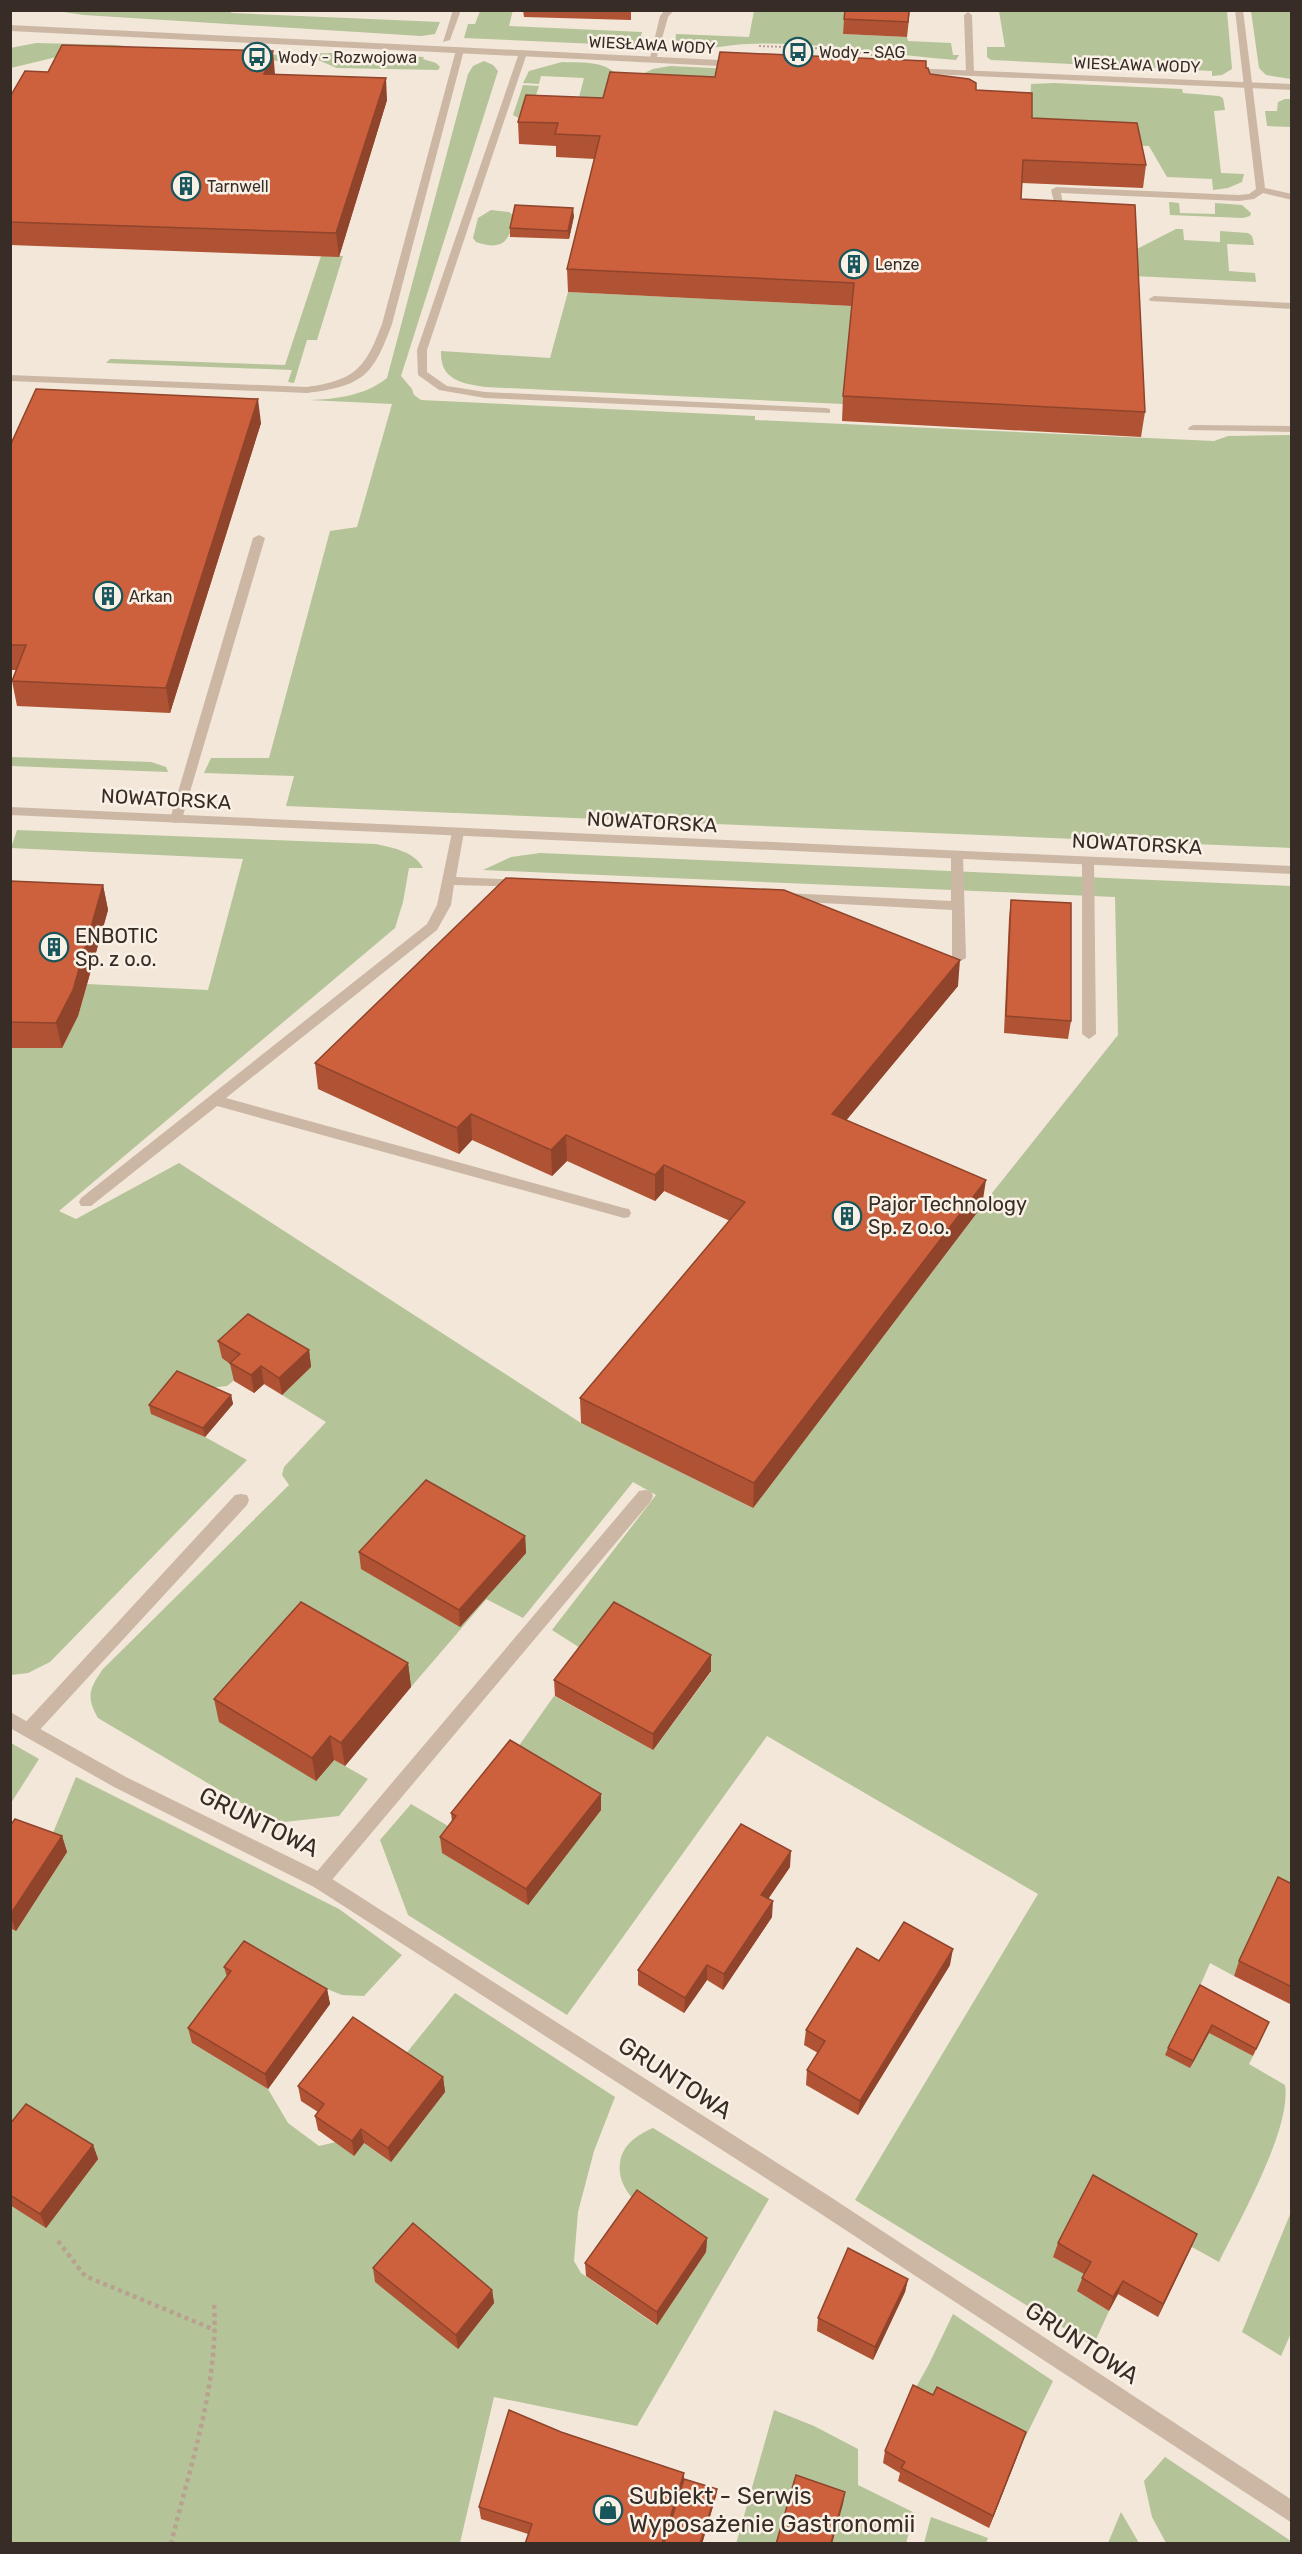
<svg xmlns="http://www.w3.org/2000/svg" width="1302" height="2554" font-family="Rubik,sans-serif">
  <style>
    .green { fill: #b4c398 }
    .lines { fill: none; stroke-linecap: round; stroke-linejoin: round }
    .path-far1 { stroke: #b8a18f; stroke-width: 2; stroke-dasharray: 2 2; stroke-linecap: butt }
    .path { stroke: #b8a18f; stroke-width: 4.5; stroke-dasharray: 4 4; stroke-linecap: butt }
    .service { fill: #ccb7a5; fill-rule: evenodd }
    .minor { fill: #ccb7a5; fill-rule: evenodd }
    .tertiary { fill: #ccb7a5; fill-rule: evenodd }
    .wall { fill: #b05334 }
    .shaded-wall { fill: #90442b }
    .building { fill: #cd613d; stroke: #90442b; stroke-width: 1.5 }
    .labels { text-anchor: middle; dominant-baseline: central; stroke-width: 5; stroke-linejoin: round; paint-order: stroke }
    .far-street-label { font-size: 16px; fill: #372c26; stroke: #faf1e6 }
    .far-poi-label { font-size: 16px; fill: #372c26; stroke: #faf1e6; text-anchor: start }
    .street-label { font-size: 20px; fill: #372c26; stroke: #faf1e6 }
    .poi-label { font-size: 20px; fill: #372c26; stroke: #faf1e6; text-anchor: start }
    .near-street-label { font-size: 24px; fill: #372c26; stroke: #faf1e6 }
    .near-poi-label { font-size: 24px; fill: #372c26; stroke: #faf1e6; text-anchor: start }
  </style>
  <rect width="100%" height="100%" fill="#f3e7d9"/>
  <g class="green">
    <polygon points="140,10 184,12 232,10 231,13 440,22 435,34 421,36 84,15 56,11"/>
    <polygon points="513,10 509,26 642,32 641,36 648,39 647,42 641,46 464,38 468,24 475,24 480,11"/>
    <path d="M754 11H846L843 34 907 37 908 41 951 43 953 55H959L956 60C887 55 818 41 748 44 728 44 692 54 675 45L676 34 749 37Z"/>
    <polygon points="999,11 1227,11 1232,69 1222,75 1212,76 1212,71 991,60 987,57 987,47 1005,47"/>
    <polygon points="1251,11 1291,11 1291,79 1266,75 1259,68"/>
    <polygon points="36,43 116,45 192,53 266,55 330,53 424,57 423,59 436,63 440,67 438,70 337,68 318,60 285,61 69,54 11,68 10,48"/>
    <path d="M484 61 493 65 498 71 401 376 412 389 414 395 421 400 755 416V420L1214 441 1228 436 1291 435V848L286 806 294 776 204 773 211 758H269L330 531 357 527 392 404 309 400C337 399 364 396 387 378L468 74 473 66Z"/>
    <path d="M562 62C580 63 602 60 616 74L604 121H524L513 115 523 85 539 86 532 107 576 109 584 78 541 76 539 84 523 83 529 71Z"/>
    <polygon points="670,66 921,78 715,99 640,75 653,69"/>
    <polygon points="1054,83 1182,89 1183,93 1219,96 1223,98 1225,110 1214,111 1221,173 1244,174 1242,182 1228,188 1213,190 1212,179 1167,177 1149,146 1029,141 1031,84"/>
    <polygon points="1285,99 1291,99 1291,127 1267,126 1265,111 1277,111 1278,102"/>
    <polygon points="1169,202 1179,203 1180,213 1215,214 1215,203 1242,205 1251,213 1250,216 1243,218 1170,215"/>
    <path d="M491 210 509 212 515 217C509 242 503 251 476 242L473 238 478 218Z"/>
    <polygon points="1176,229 1183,229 1184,240 1220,242 1220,231 1248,233 1252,236 1254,245 1227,244 1229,271 1255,273 1256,282 1134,276 1133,251"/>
    <polygon points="321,256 343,256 317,340 307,340 294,383 288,382 292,370 106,363 110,359 114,359 285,365"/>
    <path d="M568 292 853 306 843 404 485 387C461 383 440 380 441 351L550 358Z"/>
    <polygon points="11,757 151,762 166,767 168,772 11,766"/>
    <path d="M17 830 376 844C393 848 414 851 423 868H409L403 902 395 928 59 1211 76 1219 179 1163 581 1423 753 1508 941 1257 1118 1035 1115 897 483 870 511 857 540 853 1291 886V1902L1272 1893 1234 1976 1210 1963 1197 1993 1190 2068 1209 2033 1253 2056 1249 2064 1285 2085C1292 2128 1239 2221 1219 2262L1089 2190 1086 2276 1078 2291 1109 2311 1093 2346 855 2200 1038 1894 767 1736 567 2015 408 1915 380 1840 411 1804 458 1832 554 1696 653 1750 711 1672 588 1653 552 1630 656 1495 633 1482 523 1618 486 1599 526 1553 411 1687 305 1626 334 1760 368 1779 339 1816 275 1823 98 1718C86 1697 89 1689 103 1669L289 1485 282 1475 284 1467 326 1422 282 1395 311 1367 244 1372 227 1386 198 1389 152 1413 205 1437 247 1460 50 1662 28 1673 11 1675V1048H62L78 1016 87 984 208 990 243 859 11 848Z"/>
    <polygon points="11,1743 39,1759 11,1803"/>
    <path d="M76 1777 339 1909 402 1955 364 1996 342 1995 322 1987 192 2043 268 2089 288 2123 319 2146 336 2142 354 2156 364 2143 391 2162 445 2092 400 2061 455 1993 615 2097 594 2151 578 2212 574 2261 581 2273 656 2325 706 2252C678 2233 614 2203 620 2163 622 2145 637 2135 653 2128L769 2199 637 2426 494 2397 460 2543H11L10 1928 16 1930 67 1852 48 1845Z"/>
    <polygon points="1291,2212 1291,2333 1281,2356 1242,2332"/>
    <polygon points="953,2314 1053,2381 1022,2444 910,2398 929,2364"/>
    <polygon points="774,2410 814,2426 858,2449 858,2485 915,2513 906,2543 736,2544"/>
    <polygon points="1165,2457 1291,2541 1291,2543 1166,2543 1152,2517 1144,2481"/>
    <polygon points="1121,2512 1139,2543 1108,2543"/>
    <polygon points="931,2517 988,2538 986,2543 924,2543"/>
  </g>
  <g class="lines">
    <polyline class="path-far1" points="759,46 837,49 885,57"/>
    <g class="path">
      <polyline points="58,2241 85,2276 215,2330"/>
      <path d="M171 2544C190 2465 219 2385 214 2303"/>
    </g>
    <g class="service">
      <polygon points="453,10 461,10 450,40 443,42"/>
      <polygon points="665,10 674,10 668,17 656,60 649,62 660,16"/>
      <polygon points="968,12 972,15 974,73 970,76 966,73 964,15"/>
      <path d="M460 47 464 50 392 324C373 376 363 386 307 393L10 381V375L307 387C355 380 365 369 382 324L456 50Z"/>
      <polygon points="523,50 527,53 427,350 427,372 447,386 485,392 826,408 830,409 830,413 485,398 439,390 418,375 417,350 519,53"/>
      <polygon points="1193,425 1292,426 1292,432 1189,430 1188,428"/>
      <polygon points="259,535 265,538 182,819 176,823 172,822 170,819 253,538"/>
      <polygon points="458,828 464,832 456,877 521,880 527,884 526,887 454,885 451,905 437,930 226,1098 624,1208 629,1209 631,1213 629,1217 624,1218 217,1106 91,1206 81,1206 79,1202 81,1198 427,924 437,905 452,832"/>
      <polygon points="957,851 963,855 966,958 959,962 952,958 952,910 785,901 778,897 785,893 951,901 951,855"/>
      <polygon points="1088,857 1094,861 1096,1034 1089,1039 1082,1034 1082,861"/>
      <polygon points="645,1490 651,1491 653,1496 651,1501 326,1887 320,1889 314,1887 311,1881 314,1875 639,1491"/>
      <polygon points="241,1494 247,1495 249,1500 247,1505 35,1735 29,1737 23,1735 20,1730 23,1725 235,1495"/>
    </g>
    <g class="minor">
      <polygon points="1235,10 1243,10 1265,188 1292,194 1292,200 1263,193 1254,199 1239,201 1061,193 1063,204 1055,206 1051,190 1056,187 1239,195 1249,194 1256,189"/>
      <polygon points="1154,296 1292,303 1292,309 1150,301 1149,299"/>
      <polygon points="10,807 1292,866 1292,874 10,815"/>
      <polygon points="10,1712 126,1777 326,1875 829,2196 1292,2500 1292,2523 815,2210 314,1887 114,1787 10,1728"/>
    </g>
    <g class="tertiary">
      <polygon points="10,25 739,61 743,64 739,67 10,31"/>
      <polygon points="909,68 1292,84 1292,90 906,73 906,69"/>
    </g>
  </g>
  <g class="wall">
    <polygon points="523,10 631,10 631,20 524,17"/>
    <polygon points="910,10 907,37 843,34 844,19"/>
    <polygon points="926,68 930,74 976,90 1032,118 1146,165 1143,188 1022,183 1021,199 1145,412 1141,437 842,421 843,396 852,306 568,292 567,269 595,159 556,157 556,146 519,144 518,122 603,98 715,77"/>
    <polygon points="48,72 275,74 387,100 339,257 10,245 10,97"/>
    <polygon points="574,216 569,239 510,237 510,228"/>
    <polygon points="261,423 170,713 17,706 12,681 16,670 10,670 10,446"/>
    <polygon points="10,881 103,885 108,910 78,1016 62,1048 10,1048"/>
    <polygon points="1011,900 1071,1021 1068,1039 1004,1033 1009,918"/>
    <polygon points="958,986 846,1120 982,1206 753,1508 581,1423 580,1398 730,1221 664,1191 655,1201 567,1161 552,1176 472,1140 459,1154 318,1089 315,1063"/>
    <polygon points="218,1341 309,1350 311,1367 282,1395 264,1384 254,1393 234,1381 230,1364 222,1358"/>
    <polygon points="231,1395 233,1404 205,1437 151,1414 149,1405"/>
    <polygon points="525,1536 526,1553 460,1627 361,1569 359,1552"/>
    <polygon points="711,1655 711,1671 653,1750 555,1696 554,1680"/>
    <polygon points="408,1663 411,1687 345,1766 334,1760 316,1781 219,1722 214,1699"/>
    <polygon points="601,1810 528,1905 442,1853 440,1837 452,1822 451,1813"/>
    <polygon points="10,1826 62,1836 67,1852 16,1931 10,1928"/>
    <polygon points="790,1867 768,1899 772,1917 723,1990 707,1980 684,2013 638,1985 638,1970"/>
    <polygon points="1292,1884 1292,2005 1234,1976 1239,1961"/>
    <polygon points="879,1961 950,1965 858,2115 806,2085 807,2070 818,2053 804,2045 806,2030"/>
    <polygon points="224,1967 327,1989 330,2004 268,2089 192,2043 188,2028 227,1977"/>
    <polygon points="1200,1985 1269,2022 1253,2056 1209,2033 1190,2068 1165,2055 1168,2048"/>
    <polygon points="443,2077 445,2092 391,2162 364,2143 354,2156 318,2130 315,2116 318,2112 301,2101 298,2086"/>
    <polygon points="10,2124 93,2145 98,2159 46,2228 10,2205"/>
    <polygon points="1197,2234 1191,2248 1158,2317 1118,2294 1109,2311 1077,2291 1084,2274 1053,2257 1058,2243"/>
    <polygon points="707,2238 706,2252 657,2325 586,2276 585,2263"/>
    <polygon points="373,2268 492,2290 494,2303 458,2349 375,2282"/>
    <polygon points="908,2279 905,2292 873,2360 817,2331 818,2318"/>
    <polygon points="933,2395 1026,2432 1022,2444 989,2528 898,2481 900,2473 883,2463 885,2451"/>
    <polygon points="561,2432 684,2473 684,2479 717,2489 716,2496 702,2544 525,2544 528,2534 481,2519 479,2507"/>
  </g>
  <g class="shaded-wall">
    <polygon points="273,51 275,74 266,96 264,74"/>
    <polygon points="386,78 387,100 339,257 336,233"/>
    <polygon points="573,208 574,216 569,239 568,231"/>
    <polygon points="258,399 261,423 170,713 166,688"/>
    <polygon points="103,885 108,910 78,1016 62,1048 56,1023"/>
    <polygon points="960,960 958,986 830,1140 832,1114"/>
    <polygon points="471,1114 472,1140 459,1154 457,1128"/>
    <polygon points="566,1135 567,1161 552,1176 551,1150"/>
    <polygon points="664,1165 664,1191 655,1201 655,1175"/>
    <polygon points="986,1180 982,1206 753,1508 754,1483"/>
    <polygon points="309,1350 311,1367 282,1395 279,1378"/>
    <polygon points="261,1366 264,1384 254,1393 251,1375"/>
    <polygon points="231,1395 233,1404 205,1437 203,1428"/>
    <polygon points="525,1536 526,1553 460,1627 459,1610"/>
    <polygon points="711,1655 711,1671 653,1750 653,1734"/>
    <polygon points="408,1663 411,1687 345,1766 341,1743"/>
    <polygon points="330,1736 334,1760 316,1781 312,1758"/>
    <polygon points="601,1794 601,1810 528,1905 526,1889"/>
    <polygon points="62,1836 67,1852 16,1931 10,1915"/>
    <polygon points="791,1851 790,1867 760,1911 761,1895"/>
    <polygon points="773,1901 772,1917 723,1990 724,1974"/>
    <polygon points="953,1949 950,1965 858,2115 860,2101"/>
    <polygon points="707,1965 707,1980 684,2013 685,1998"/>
    <polygon points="327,1989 330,2004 268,2089 265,2074"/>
    <polygon points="1212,2025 1209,2033 1190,2068 1193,2061"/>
    <polygon points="443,2077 445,2092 391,2162 388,2148"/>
    <polygon points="361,2129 364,2143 354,2156 352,2141"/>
    <polygon points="93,2145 98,2159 46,2228 40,2214"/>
    <polygon points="1197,2234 1191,2248 1158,2317 1163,2304"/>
    <polygon points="707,2238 706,2252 657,2325 657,2312"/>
    <polygon points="908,2279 905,2292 873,2360 875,2347"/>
    <polygon points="1123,2281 1118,2294 1109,2311 1113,2297"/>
    <polygon points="492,2290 494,2303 458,2349 456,2335"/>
    <polygon points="1026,2432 1022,2444 989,2528 993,2516"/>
    <polygon points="684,2473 684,2485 666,2544 662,2544"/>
    <polygon points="717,2489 716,2496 702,2544 700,2544"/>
    <polygon points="845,2492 843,2504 832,2544 831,2544"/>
  </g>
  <g class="building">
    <polygon points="845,10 909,10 908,22 844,19"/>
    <polygon points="62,45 273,51 264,74 386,78 336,233 10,222 10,97 25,71 48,72"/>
    <polygon points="720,52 926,61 926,68 928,68 930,74 969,79 976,83 976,90 1032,93 1032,118 1137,123 1146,165 1023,160 1021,199 1135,205 1145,412 843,396 854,283 567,269 600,136 555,134 558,123 518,122 526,95 603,98 610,72 715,77"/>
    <polygon points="515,205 573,208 568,231 510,228"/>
    <polygon points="36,389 258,399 166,688 12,681 26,645 10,645 10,446"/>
    <polygon points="506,878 784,890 960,960 832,1114 986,1180 754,1483 580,1398 745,1202 664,1165 655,1175 566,1135 551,1150 471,1114 457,1128 315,1063"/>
    <polygon points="10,881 103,885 73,990 56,1023 10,1022"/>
    <polygon points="1011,900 1071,903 1071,1021 1006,1016"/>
    <polygon points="248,1314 309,1350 279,1378 261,1366 251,1375 230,1363 240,1354 218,1341"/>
    <polygon points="177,1371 231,1395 203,1428 149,1405"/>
    <polygon points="426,1480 525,1536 459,1610 359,1552"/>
    <polygon points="301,1602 408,1663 341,1743 330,1736 312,1758 214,1699"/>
    <polygon points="614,1602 711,1655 653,1734 554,1680"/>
    <polygon points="510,1740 601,1794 526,1889 440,1837 456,1816 451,1813"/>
    <polygon points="15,1819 62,1836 10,1915 10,1826"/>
    <polygon points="741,1824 791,1851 761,1895 773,1901 724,1974 707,1965 685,1998 638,1970"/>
    <polygon points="1278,1877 1292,1884 1292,1987 1239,1961"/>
    <polygon points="904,1922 953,1949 860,2101 807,2070 825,2041 806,2030 857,1948 879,1961"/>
    <polygon points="244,1941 327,1989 265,2074 188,2028 231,1971 224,1967"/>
    <polygon points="1200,1985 1269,2022 1256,2049 1212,2025 1193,2061 1168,2048"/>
    <polygon points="353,2017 443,2077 388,2148 361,2129 352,2141 315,2116 324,2104 298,2086"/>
    <polygon points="26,2104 93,2145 40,2214 10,2195 10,2124"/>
    <polygon points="1093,2175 1197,2234 1163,2304 1123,2281 1113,2297 1082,2278 1091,2262 1058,2243"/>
    <polygon points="637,2190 707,2238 657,2312 585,2263"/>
    <polygon points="413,2223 492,2290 456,2335 373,2268"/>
    <polygon points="848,2248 908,2279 875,2347 818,2318"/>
    <polygon points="913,2385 933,2395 937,2387 1026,2432 993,2516 901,2468 905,2462 885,2451"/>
    <polygon points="509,2410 561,2432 684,2473 662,2544 525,2544 532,2524 479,2507"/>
    <polygon points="796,2475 845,2492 831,2543 833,2544 776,2544"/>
    <polygon points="684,2479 717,2489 700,2544 664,2544"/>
  </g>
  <defs>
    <g id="bus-ring" transform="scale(1.5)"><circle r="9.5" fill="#faf1e6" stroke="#19565b" stroke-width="1.5"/><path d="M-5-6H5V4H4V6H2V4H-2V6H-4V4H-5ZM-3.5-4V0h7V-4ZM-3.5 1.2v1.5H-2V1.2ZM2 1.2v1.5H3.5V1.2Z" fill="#19565b"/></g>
    <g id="building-ring" transform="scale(1.5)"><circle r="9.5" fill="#faf1e6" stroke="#19565b" stroke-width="1.5"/><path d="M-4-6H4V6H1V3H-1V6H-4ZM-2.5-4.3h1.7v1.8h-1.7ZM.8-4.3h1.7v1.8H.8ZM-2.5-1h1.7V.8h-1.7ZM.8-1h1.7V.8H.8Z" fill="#19565b"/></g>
    <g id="shop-ring" transform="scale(1.5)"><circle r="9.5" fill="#faf1e6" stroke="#19565b" stroke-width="1.5"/><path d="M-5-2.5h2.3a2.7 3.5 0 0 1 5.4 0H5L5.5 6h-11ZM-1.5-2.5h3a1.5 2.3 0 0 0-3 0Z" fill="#19565b"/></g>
  </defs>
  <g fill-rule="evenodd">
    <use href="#bus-ring" x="798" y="52"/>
    <use href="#bus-ring" x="257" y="57"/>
    <use href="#building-ring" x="186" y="186"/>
    <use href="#building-ring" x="854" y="264"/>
    <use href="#building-ring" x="108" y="596"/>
    <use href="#building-ring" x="54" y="947"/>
    <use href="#building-ring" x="847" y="1216"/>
    <use href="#shop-ring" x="608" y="2510"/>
  </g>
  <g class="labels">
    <g class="far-street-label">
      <text transform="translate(652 45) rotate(3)">WIESŁAWA WODY</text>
      <text transform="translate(1137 65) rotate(2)">WIESŁAWA WODY</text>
    </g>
    <g class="far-poi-label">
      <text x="819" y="52">Wody - SAG</text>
      <text x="278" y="57">Wody - Rozwojowa</text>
      <text x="207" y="186">Tarnwell</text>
      <text x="875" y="264">Lenze</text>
      <text x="129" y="596">Arkan</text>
    </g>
    <g class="street-label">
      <text transform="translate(166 799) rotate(3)">NOWATORSKA</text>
      <text transform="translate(652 822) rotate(3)">NOWATORSKA</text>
      <text transform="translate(1137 844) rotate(3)">NOWATORSKA</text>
    </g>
    <g class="poi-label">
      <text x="75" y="936">ENBOTIC<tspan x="75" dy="23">Sp. z o.o.</tspan></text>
      <text x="868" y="1204">Pajor Technology<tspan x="868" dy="23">Sp. z o.o.</tspan></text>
    </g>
    <g class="near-street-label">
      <text transform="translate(259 1822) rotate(26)">GRUNTOWA</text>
      <text transform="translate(675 2078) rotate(33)">GRUNTOWA</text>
      <text transform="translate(1082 2343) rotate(33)">GRUNTOWA</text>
    </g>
    <g class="near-poi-label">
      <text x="629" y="2496">Subiekt - Serwis<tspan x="629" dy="28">Wyposażenie Gastronomii</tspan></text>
    </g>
  </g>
  <rect width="1302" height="2554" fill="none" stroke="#372c26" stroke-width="24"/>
</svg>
